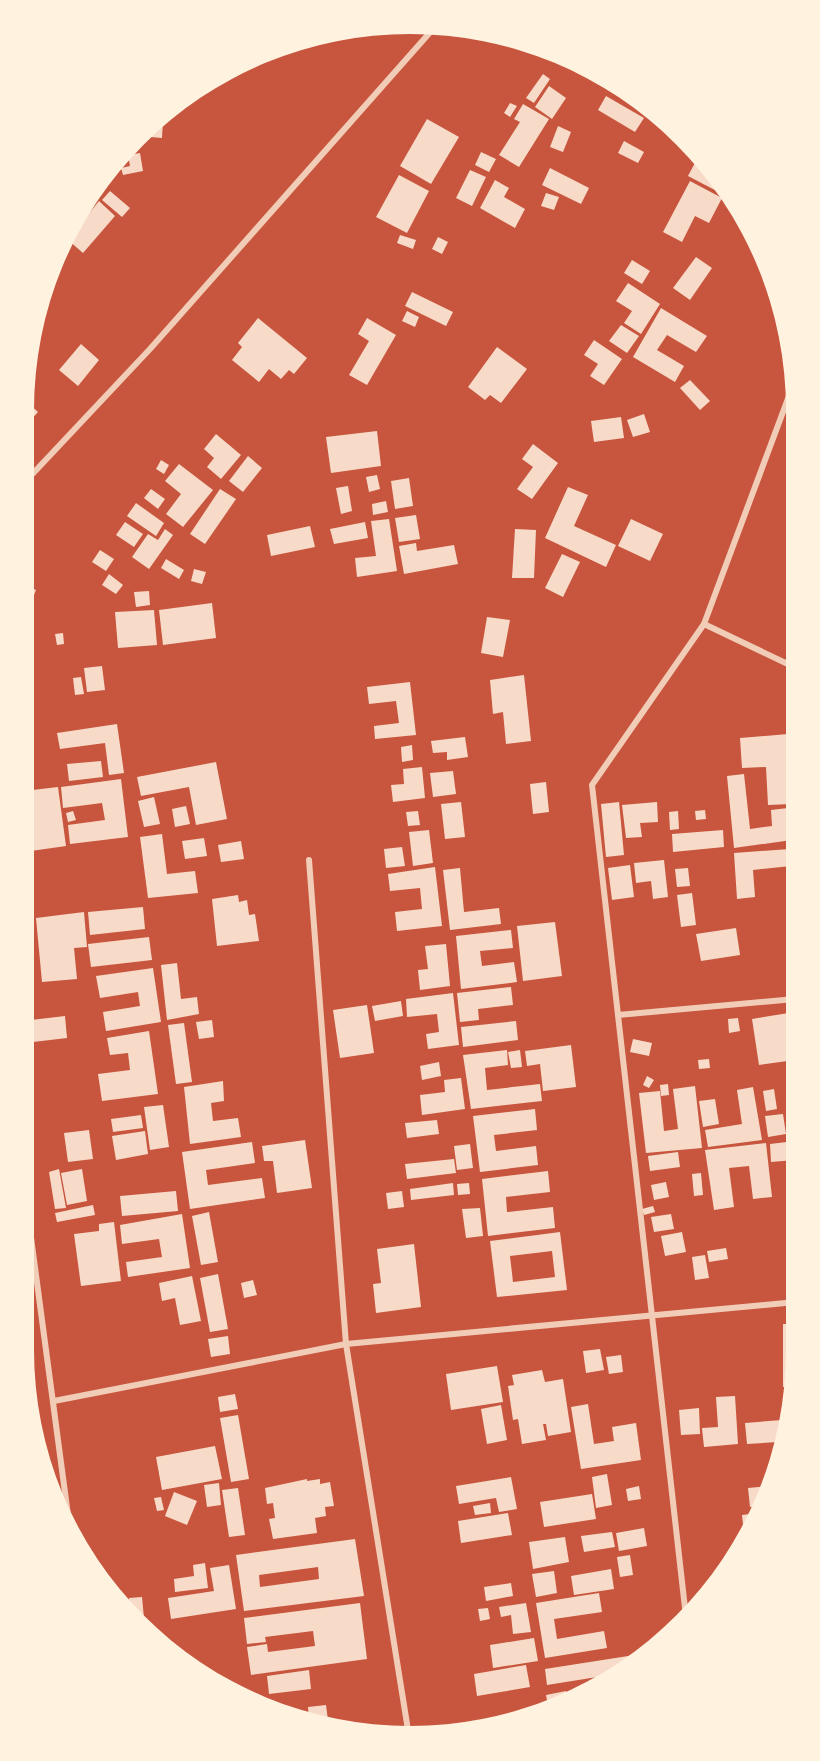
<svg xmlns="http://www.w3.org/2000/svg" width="820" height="1761" font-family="Helvetica,sans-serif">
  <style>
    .building { fill: #f7dbc8; fill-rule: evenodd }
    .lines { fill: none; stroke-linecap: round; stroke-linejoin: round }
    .minor { stroke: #f1ccb7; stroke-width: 6 }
  </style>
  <rect width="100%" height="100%" fill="#c8553d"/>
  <g class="building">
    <polygon points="543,74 550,79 534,103 526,98"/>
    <polygon points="549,86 566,98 552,119 535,107"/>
    <polygon points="606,96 644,118 635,132 598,110"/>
    <polygon points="510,103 517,106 510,117 504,113"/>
    <polygon points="523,104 549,119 519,167 499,155 520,122 514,119"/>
    <polygon points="427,119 459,137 431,184 400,166"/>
    <polygon points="163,120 162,138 139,136 153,126"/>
    <polygon points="558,126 571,132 563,152 550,147"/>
    <polygon points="624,141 644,152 638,163 618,153"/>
    <polygon points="481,152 496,159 489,172 475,165"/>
    <polygon points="140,153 143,171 123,175 121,168 130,166 128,155"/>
    <polygon points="698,157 716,175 730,198 688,176"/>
    <polygon points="550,168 589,188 581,204 542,185"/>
    <polygon points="470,170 486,177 472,206 456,198"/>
    <polygon points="399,175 429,191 407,233 376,217"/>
    <polygon points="495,180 509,188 504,197 525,209 515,228 480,208"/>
    <polygon points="690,181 722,198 709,223 695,216 682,242 663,232"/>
    <polygon points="110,191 130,208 122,217 102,200"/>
    <polygon points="546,193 559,197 554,210 541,206"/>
    <polygon points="99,201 115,216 83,253 68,240"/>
    <polygon points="400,235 416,240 413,249 397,243"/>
    <polygon points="438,237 448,242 442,254 432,249"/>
    <polygon points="696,257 712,268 690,300 673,288"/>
    <polygon points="632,260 650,271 642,284 624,273"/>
    <polygon points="628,283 660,304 641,334 624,323 632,311 616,301"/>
    <polygon points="412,292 453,312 446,326 405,306"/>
    <polygon points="661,308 707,336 696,352 667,335 657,350 684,366 675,382 633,357"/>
    <polygon points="407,311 419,317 415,327 402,321"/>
    <polygon points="258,318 307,358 294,374 289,370 281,379 269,369 259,382 232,360 242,347 238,343"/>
    <polygon points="367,318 396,335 367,385 349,375 369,341 358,334"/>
    <polygon points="621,325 639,336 627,353 609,341"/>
    <polygon points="594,340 622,359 604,385 590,376 598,364 584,355"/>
    <polygon points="81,344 99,360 78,386 59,370"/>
    <polygon points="497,347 527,369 501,403 490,395 485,400 468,387"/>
    <polygon points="690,380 710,401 700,410 680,388"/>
    <polygon points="26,401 38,412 24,428 24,410"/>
    <polygon points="644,414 650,432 633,437 627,420"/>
    <polygon points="621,417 624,438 594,442 591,421"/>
    <polygon points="377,431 381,466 331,473 326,437"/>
    <polygon points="216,434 241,455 221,479 207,467 214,458 204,449"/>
    <polygon points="533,444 558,463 532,499 517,489 533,467 522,459"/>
    <polygon points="248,456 262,468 243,492 229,481"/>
    <polygon points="161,460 169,465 164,474 156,469"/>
    <polygon points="179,464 213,490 183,527 166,514 181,494 165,481"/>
    <polygon points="377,475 380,489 369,492 366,477"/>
    <polygon points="409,478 413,506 395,509 391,481"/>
    <polygon points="348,486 352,511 341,514 336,488"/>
    <polygon points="568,487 588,495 574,526 616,545 606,567 545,538"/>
    <polygon points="151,489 165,499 158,509 144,498"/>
    <polygon points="220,489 236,499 205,544 190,534"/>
    <polygon points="386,501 388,512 373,515 372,504"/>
    <polygon points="136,503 164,523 156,536 127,516"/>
    <polygon points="416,515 420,539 399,542 395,518"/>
    <polygon points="389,519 397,571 357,577 355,558 376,556 371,521"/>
    <polygon points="631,519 663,534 650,561 618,546"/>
    <polygon points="125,522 143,534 134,547 116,535"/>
    <polygon points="365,522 368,538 334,544 330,529"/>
    <polygon points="310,526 315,547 271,556 267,535"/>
    <polygon points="165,529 173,535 149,569 132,557 148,534 158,540"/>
    <polygon points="515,529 536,530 534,578 512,578"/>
    <polygon points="416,543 417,551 454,545 458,564 404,574 399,546"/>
    <polygon points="100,550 114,559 106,571 92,562"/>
    <polygon points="562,554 580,562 563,597 545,588"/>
    <polygon points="166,559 184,570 179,579 161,568"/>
    <polygon points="194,569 206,572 202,584 191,581"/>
    <polygon points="109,574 123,585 116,594 102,585"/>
    <polygon points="24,585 36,590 24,619"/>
    <polygon points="149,591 150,605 136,607 134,592"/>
    <polygon points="212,603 216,638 163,645 159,610"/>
    <polygon points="154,610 157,645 118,648 115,612"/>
    <polygon points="487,617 510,620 503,657 481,653"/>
    <polygon points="24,626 29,626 27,668 24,668"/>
    <polygon points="63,633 64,644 57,645 55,634"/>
    <polygon points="102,666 105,690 87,692 84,668"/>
    <polygon points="524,675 531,741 506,744 503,712 493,714 490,680"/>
    <polygon points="81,677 84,694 75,695 73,678"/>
    <polygon points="410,682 416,735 375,739 374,726 399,723 396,701 369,704 367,687"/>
    <polygon points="117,724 124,773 109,775 105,743 60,749 57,733"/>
    <polygon points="788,734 792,804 768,805 766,767 742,768 740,738"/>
    <polygon points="465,737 468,757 447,760 447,752 433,753 431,741"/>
    <polygon points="412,745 413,760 402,762 401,747"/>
    <polygon points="101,761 103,777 69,781 67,764"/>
    <polygon points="216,762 227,819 196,825 189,787 141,796 137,777"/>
    <polygon points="422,767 425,798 393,802 391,785 404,784 403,769"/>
    <polygon points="453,771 456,794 433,797 430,773"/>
    <polygon points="744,774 750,829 772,826 771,810 788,808 792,840 734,848 727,776"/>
    <polygon points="121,779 128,837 70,844 68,825 105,820 102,803 63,808 61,787"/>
    <polygon points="546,782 549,812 533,814 530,784"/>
    <polygon points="58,787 66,846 24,852 24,827 27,827 24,791"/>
    <polygon points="154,797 160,824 144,827 138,801"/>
    <polygon points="461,802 465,837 445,839 441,804"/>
    <polygon points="619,802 624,855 606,857 601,804"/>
    <polygon points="657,802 658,822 640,823 642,837 626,838 622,805"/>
    <polygon points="186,806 190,824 175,827 172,809"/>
    <polygon points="705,810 706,819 696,820 695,811"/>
    <polygon points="73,811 76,820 68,822 66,813"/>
    <polygon points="418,811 420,825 408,826 406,812"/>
    <polygon points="678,811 679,829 670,830 669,812"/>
    <polygon points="429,830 433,863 413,866 409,832"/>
    <polygon points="723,830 724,847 673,852 672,834"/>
    <polygon points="162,834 167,874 195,871 198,893 148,898 140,837"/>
    <polygon points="204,838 207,856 185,859 182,841"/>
    <polygon points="241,841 244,859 221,862 218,845"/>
    <polygon points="402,847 405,866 386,868 384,849"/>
    <polygon points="790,849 791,866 753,870 755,897 737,899 734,853"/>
    <polygon points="664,860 668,897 653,899 651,881 636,883 634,863"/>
    <polygon points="630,865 634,897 612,900 608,868"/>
    <polygon points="435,867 442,926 397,931 395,912 422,909 420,888 390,891 388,874"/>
    <polygon points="460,868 464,912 499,908 501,924 450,930 443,870"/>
    <polygon points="688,868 690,886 677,887 675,869"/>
    <polygon points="692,893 696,925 681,927 677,895"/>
    <polygon points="238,895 239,902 247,900 249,915 255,914 259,941 217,946 212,899"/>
    <polygon points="143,907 145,929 90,935 88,912"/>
    <polygon points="84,912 87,947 74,948 77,979 42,982 36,918"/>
    <polygon points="555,922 562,976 523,981 517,926"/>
    <polygon points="736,928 740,955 701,961 696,934"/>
    <polygon points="511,930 513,948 480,951 482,966 514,962 517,982 461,989 456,936"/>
    <polygon points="149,937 152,960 91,967 88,944"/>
    <polygon points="446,944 450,986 420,990 418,970 428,969 425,946"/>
    <polygon points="177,963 181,999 197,997 199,1014 167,1020 161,965"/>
    <polygon points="153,968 161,1022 106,1031 103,1012 140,1006 138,992 100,998 96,976"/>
    <polygon points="511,987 513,1005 478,1009 479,1020 460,1022 457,993"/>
    <polygon points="453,993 459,1045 428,1049 426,1034 439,1032 437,1014 407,1017 406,999"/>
    <polygon points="401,1001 403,1016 375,1021 372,1006"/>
    <polygon points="367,1005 374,1053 340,1058 333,1010"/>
    <polygon points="795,1012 795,1060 759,1065 752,1019"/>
    <polygon points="65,1016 67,1038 33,1042 31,1020"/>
    <polygon points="738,1018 740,1031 729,1033 728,1019"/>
    <polygon points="212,1020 214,1037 199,1039 196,1022"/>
    <polygon points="516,1021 518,1040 463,1047 461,1027"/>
    <polygon points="184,1023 192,1082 176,1084 168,1025"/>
    <polygon points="149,1031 158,1094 102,1101 98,1074 130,1070 128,1053 110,1055 107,1038"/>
    <polygon points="633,1039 652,1043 649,1056 630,1052"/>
    <polygon points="571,1045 576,1087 543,1091 540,1064 527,1066 525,1051"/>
    <polygon points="507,1050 508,1065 485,1068 487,1090 540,1084 542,1101 471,1109 463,1055"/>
    <polygon points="520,1050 522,1067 511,1068 508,1052"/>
    <polygon points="709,1059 710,1068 699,1069 698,1060"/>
    <polygon points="439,1062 441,1076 422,1080 420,1066"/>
    <polygon points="647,1076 654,1080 649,1088 643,1085"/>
    <polygon points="461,1078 465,1109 422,1115 420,1095 445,1092 444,1080"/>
    <polygon points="223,1081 224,1101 211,1103 213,1121 238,1118 241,1137 190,1144 184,1087"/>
    <polygon points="668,1084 669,1095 661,1096 660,1085"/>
    <polygon points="695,1086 702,1148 646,1153 639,1093 660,1091 664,1131 678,1129 673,1089"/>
    <polygon points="753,1087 762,1140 708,1147 705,1130 742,1124 737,1090"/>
    <polygon points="774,1089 777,1109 766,1111 763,1091"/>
    <polygon points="715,1099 719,1124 703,1127 699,1101"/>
    <polygon points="163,1105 169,1147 150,1150 144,1107"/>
    <polygon points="535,1109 537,1130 494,1135 496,1151 536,1146 538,1165 480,1172 473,1116"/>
    <polygon points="783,1114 786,1134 768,1137 765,1116"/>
    <polygon points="141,1115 143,1128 113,1132 111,1119"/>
    <polygon points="437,1120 439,1134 407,1138 405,1123"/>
    <polygon points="89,1130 93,1159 68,1162 64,1133"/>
    <polygon points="145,1131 148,1154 116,1160 112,1136"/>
    <polygon points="305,1140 312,1188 277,1193 273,1161 264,1161 262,1146"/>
    <polygon points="795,1141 795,1160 771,1162 770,1144"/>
    <polygon points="252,1142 255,1163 206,1170 208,1185 262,1178 265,1198 190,1209 182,1152"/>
    <polygon points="766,1143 772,1197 753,1199 749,1166 729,1168 734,1207 714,1210 705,1150"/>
    <polygon points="470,1144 473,1168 457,1170 454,1146"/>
    <polygon points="678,1152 680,1167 650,1171 648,1156"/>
    <polygon points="454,1159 456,1173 407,1179 405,1164"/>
    <polygon points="59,1169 66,1208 55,1209 49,1172"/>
    <polygon points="82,1169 87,1201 67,1205 61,1173"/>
    <polygon points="548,1171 550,1192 506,1197 507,1212 553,1207 555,1228 488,1236 482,1179"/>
    <polygon points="701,1173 703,1195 694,1196 692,1174"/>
    <polygon points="666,1182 669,1197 654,1200 651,1185"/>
    <polygon points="453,1183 454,1195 411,1200 410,1189"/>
    <polygon points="469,1183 470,1194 458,1195 457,1184"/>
    <polygon points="176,1191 178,1211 122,1216 120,1196"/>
    <polygon points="402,1191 404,1207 388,1209 386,1193"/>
    <polygon points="93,1205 95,1215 57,1222 55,1213"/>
    <polygon points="653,1206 655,1212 644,1215 642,1209"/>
    <polygon points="480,1208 483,1236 466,1238 462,1209"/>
    <polygon points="209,1212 218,1262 201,1265 192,1216"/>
    <polygon points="182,1214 190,1268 128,1277 126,1262 162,1257 159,1239 122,1244 120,1225"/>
    <polygon points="671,1214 674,1229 654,1232 651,1217"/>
    <polygon points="114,1222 121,1281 81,1286 74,1234 99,1231 99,1224"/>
    <path d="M560 1232 567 1290 497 1297 490 1241ZM552 1251 555 1277 513 1282 510 1256Z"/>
    <polygon points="682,1232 686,1252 665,1256 661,1236"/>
    <polygon points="414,1244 421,1307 376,1313 373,1284 381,1283 377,1249"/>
    <polygon points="726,1248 728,1259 709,1262 707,1251"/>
    <polygon points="705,1255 709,1278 695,1280 692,1257"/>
    <polygon points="218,1274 228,1329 210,1332 200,1278"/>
    <polygon points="192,1276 201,1321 180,1325 175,1298 162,1301 159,1283"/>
    <polygon points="253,1280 257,1295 244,1298 241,1283"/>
    <polygon points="783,1324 796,1324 796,1351 789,1387 783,1387"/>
    <polygon points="228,1336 230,1354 211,1357 208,1339"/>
    <polygon points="600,1349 604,1370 586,1373 583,1351"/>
    <polygon points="621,1355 623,1372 609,1374 606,1357"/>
    <polygon points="497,1366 503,1402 451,1410 446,1374"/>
    <polygon points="542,1370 545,1382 563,1379 571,1432 548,1436 546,1424 543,1424 546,1440 522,1444 518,1419 513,1420 508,1386 514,1385 512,1375"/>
    <polygon points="235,1394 238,1409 220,1412 218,1397"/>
    <polygon points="735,1396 738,1444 704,1447 702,1428 718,1427 716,1397"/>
    <polygon points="588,1404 594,1444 614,1441 612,1427 636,1423 641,1460 581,1469 571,1407"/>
    <polygon points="501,1405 507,1440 487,1444 481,1409"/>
    <polygon points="699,1408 700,1434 681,1435 679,1410"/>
    <polygon points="238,1415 249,1479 231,1482 220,1418"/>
    <polygon points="782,1420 778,1442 747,1444 745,1423"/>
    <polygon points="215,1446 222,1479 162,1490 156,1457"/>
    <polygon points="607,1474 612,1505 596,1508 592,1477"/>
    <polygon points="511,1477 517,1509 499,1512 496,1498 459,1504 456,1486"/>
    <polygon points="307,1479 307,1481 320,1479 320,1484 330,1482 334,1506 325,1507 326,1516 315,1518 317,1533 273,1539 269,1519 275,1518 273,1503 267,1504 265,1488"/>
    <polygon points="219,1483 221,1505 207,1507 204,1485"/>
    <polygon points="639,1486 641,1499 628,1501 626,1489"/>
    <polygon points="769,1486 762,1506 750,1507 748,1488"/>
    <polygon points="238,1488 245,1535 229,1537 222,1490"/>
    <polygon points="174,1492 197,1501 187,1525 165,1516"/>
    <polygon points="592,1494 596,1519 544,1527 540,1502"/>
    <polygon points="161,1497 164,1510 157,1511 154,1498"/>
    <polygon points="490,1503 491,1513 475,1515 473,1506"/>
    <polygon points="508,1513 512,1535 461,1543 458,1521"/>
    <polygon points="758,1513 744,1535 742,1515"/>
    <polygon points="644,1528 647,1546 619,1551 616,1533"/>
    <polygon points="612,1532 615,1547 584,1552 581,1536"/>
    <polygon points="565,1537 569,1562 533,1569 529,1542"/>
    <path d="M355 1539 364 1596 244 1611 236 1555ZM318 1567 319 1579 260 1587 259 1575Z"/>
    <polygon points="630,1555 633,1575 620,1577 617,1557"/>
    <polygon points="205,1563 208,1588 175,1592 174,1579 194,1576 193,1565"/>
    <polygon points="229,1565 236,1609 171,1619 168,1598 214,1591 210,1568"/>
    <polygon points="611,1569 614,1589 574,1595 571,1576"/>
    <polygon points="554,1571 557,1593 536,1597 532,1574"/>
    <polygon points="511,1583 513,1596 486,1601 484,1587"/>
    <polygon points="599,1593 602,1612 554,1619 557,1639 604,1631 607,1648 545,1658 536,1603"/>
    <polygon points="142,1597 144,1618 136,1619 130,1614 129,1598"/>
    <polygon points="360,1603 367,1659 251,1675 247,1647 267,1644 268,1652 315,1646 313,1631 265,1637 266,1642 247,1644 244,1618"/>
    <polygon points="526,1603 531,1632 513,1634 511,1615 501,1617 499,1607"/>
    <polygon points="488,1608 490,1619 480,1621 478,1609"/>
    <polygon points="534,1638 538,1661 493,1668 490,1645"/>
    <polygon points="641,1654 616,1674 547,1685 545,1669"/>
    <polygon points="526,1665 530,1687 477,1696 474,1674"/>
    <polygon points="309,1670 311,1689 269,1694 267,1676"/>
    <polygon points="566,1691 567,1699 548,1706 546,1695"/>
    <polygon points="326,1705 329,1728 309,1720 308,1707"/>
    <polygon points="378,1725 379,1730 354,1730 354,1728"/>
  </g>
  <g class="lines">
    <g class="minor">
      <polyline points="24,483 150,349 433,29"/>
      <polyline points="704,624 794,667"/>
      <polyline points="309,860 346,1344 408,1730"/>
      <polyline points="618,1015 795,999"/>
      <polyline points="24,1185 68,1515"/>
      <polyline points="54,1401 346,1344 796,1302"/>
      <polyline points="686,1617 592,785 704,624 793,385"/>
    </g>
  </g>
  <path d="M0 0H820V1761H0ZM410 34H410A376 376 0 0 1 786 410V1350A376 376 0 0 1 410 1726H410A376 376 0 0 1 34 1350V410A376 376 0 0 1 410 34Z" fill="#fff3e0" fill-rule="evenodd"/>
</svg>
